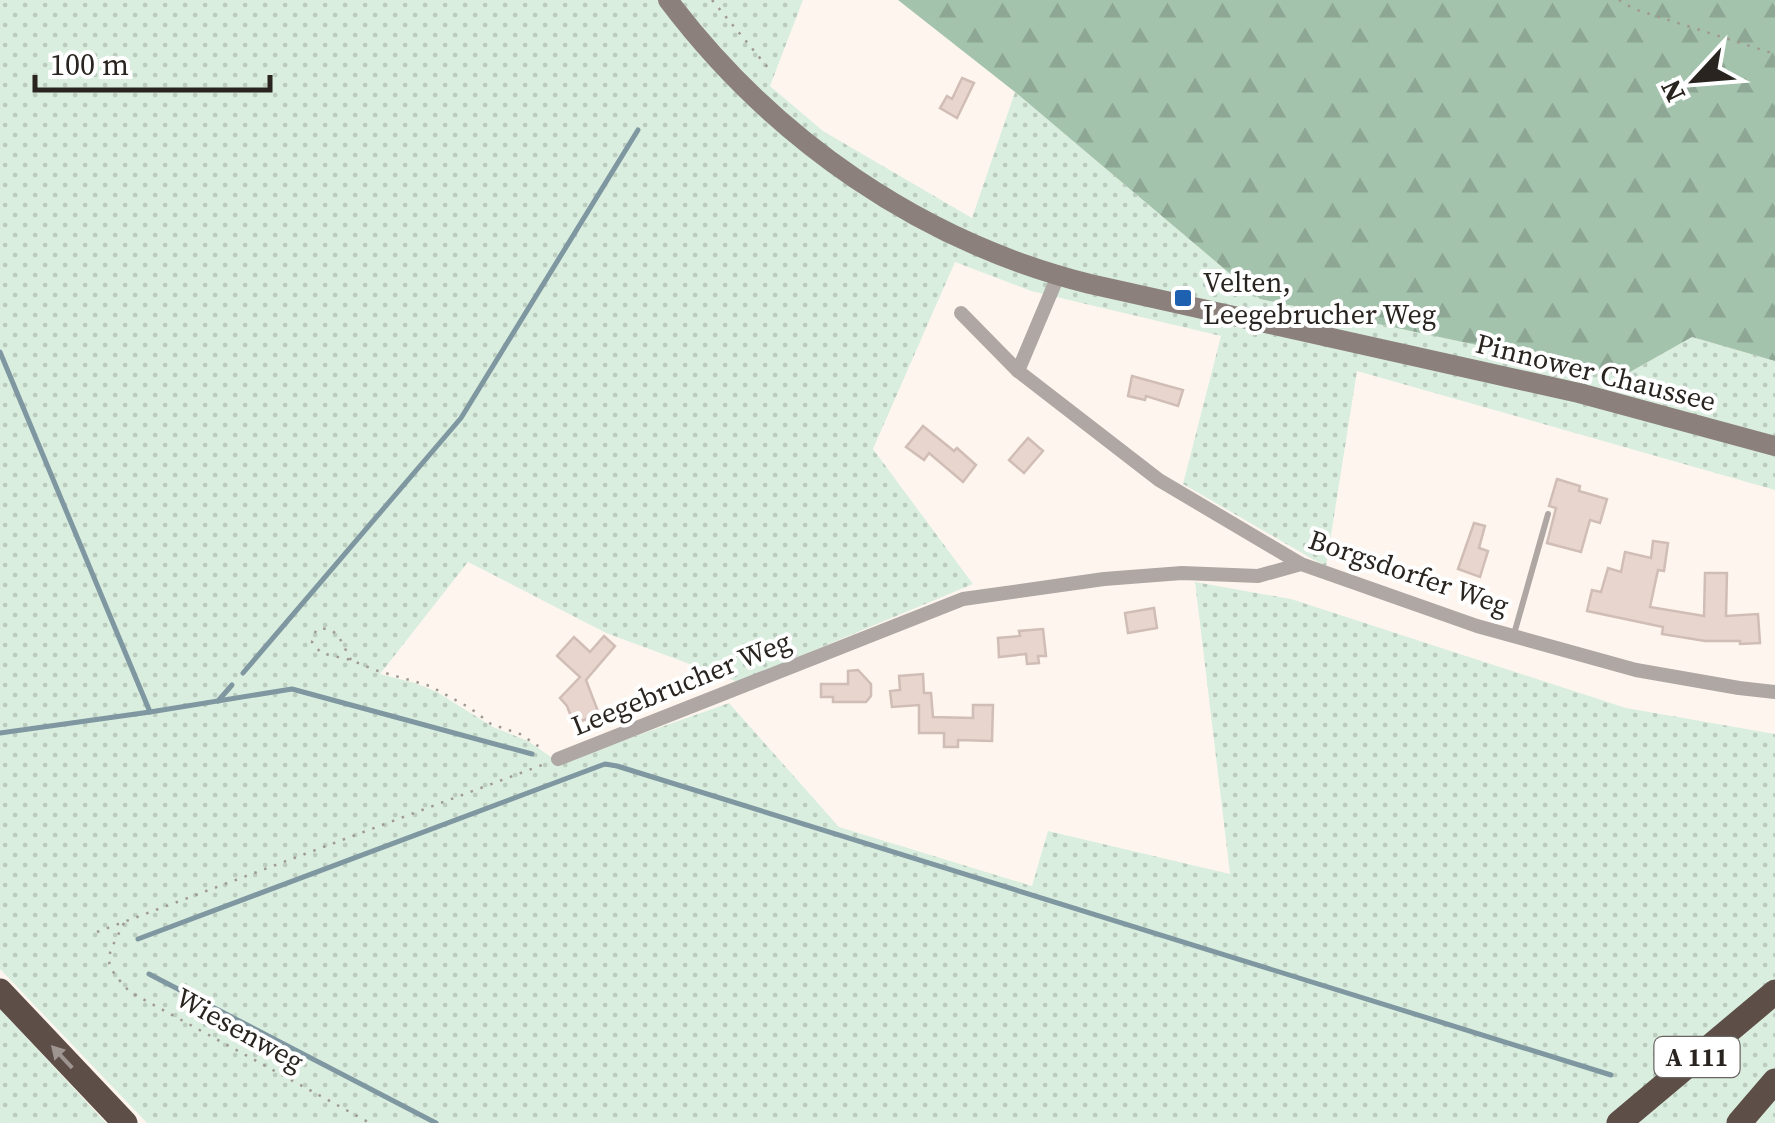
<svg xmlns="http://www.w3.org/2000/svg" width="1775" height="1123" font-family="'Source Serif 4',serif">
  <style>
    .grass { fill: url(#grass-dots) }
    .forest { fill: url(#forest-firs) }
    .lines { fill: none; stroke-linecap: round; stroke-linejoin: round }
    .stream { stroke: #7e97a0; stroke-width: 5 }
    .building { fill: #e8d5ce; stroke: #d0bdb6; stroke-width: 2.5 }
    .path { stroke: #9f9992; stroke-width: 2.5; stroke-dasharray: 2.5 8; stroke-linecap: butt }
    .lane { stroke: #afa7a4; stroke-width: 6 }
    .street { stroke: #afa7a4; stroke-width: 14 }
    .secondary { stroke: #8c807c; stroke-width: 20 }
    .highway { stroke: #5e4e48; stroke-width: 25 }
    .oneway { fill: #9e9591 }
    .poi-dot { fill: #1e61b1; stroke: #fff; stroke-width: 4 }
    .labels { text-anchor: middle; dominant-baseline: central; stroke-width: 8; stroke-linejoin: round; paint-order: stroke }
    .shield { fill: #fff; stroke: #696662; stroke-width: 2.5 }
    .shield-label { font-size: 25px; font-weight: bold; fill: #29241f }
    .poi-label { font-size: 28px; fill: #29241f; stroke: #fff; text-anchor: start }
    .street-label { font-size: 28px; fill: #29241f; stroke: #fff }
  </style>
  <defs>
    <pattern id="grass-dots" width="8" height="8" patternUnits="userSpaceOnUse" patternTransform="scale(2.5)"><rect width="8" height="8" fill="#daeedf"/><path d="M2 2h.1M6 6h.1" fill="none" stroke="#bbccbf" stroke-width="1.8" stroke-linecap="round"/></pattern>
    <pattern id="forest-firs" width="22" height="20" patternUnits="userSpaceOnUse" patternTransform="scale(2.5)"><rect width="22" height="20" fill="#a4c3ad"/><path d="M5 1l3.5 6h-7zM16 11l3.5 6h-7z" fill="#8da794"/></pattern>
  </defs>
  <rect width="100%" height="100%" fill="#fef6ee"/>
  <g class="grass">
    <polygon points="0,0 803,0 770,86 823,131 972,218 1015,92 1260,299 1623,376 1692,337 1775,361 1775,490 1357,371 1326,567 1183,484 1221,336 1031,291 955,262 873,449 973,584 738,682 606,633 468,562 380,674 415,683 437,692 493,727 528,741 551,757 565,761 729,703 839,827 1032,886 1048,831 1230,874 1195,582 1291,599 1626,708 1775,734 1775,1123 147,1123 0,969"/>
    <polygon points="0,1009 106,1123 0,1123"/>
  </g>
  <polygon class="forest" points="898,0 1775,0 1775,361 1692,337 1623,376 1260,299 1015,92"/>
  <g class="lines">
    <g class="stream">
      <polyline points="0,352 150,712"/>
      <polyline points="243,673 461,418 638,130"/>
      <polyline points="218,701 232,685"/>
      <polyline points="0,733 150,712 292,689 532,754"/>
      <polyline points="138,939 605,764 617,766 1611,1075"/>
      <polyline points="149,974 436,1123"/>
    </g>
  </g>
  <g class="building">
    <polygon points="962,78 974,83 957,118 940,108 947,96 952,99"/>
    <polygon points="1132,376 1183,390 1178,406 1146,396 1145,400 1128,396"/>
    <polygon points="923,426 954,451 957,448 976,465 963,482 929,453 924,460 906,447"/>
    <polygon points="1028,438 1043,451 1024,473 1009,460"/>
    <polygon points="1557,479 1580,486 1579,491 1607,499 1600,523 1590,520 1581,552 1547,543 1556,508 1549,506"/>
    <polygon points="1474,523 1485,526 1479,548 1488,551 1480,577 1458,569"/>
    <polygon points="1653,541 1668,543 1664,571 1658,570 1650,607 1704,616 1705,573 1727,573 1726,616 1758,614 1760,643 1740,644 1740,641 1705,641 1662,634 1663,627 1587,611 1592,590 1601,592 1608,568 1621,572 1625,552 1651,558"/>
    <polygon points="1154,608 1157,628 1128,633 1125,613"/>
    <polygon points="1043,629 1046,656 1038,656 1039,663 1027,664 1026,654 999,657 998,638 1020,636 1019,631"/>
    <polygon points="604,636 615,646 586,680 599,714 574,724 567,706 560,698 580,677 557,656 574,637 590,652"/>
    <polygon points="858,670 871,684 871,696 866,702 833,702 833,697 821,697 821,684 848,684 848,671"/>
    <polygon points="923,674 924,693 931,693 933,717 973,718 973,705 993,705 992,741 958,740 958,747 944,747 944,733 919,733 919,705 892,707 890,691 900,690 899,676"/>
  </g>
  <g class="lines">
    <g class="path">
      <polyline points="712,0 769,69"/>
      <polyline points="1619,0 1634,9 1775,54"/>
      <path d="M351 660C342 645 338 623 316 630L312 642 321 653 351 660 375 670 430 686 470 708 491 724 520 734 544 750"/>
      <path d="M124 923C106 960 100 960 130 992L370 1123"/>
      <polyline points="97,932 542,765"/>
    </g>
    <polyline class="lane" points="1514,634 1548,514"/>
    <g class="street">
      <polyline points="961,313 1018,371 1159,480 1301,564 1477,626 1636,670 1739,688 1775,692"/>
      <polyline points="1018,371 1058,276"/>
      <polyline points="558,759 963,599 1104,579 1182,573 1258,576 1301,564"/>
    </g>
    <path class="secondary" d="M668 0C773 139 921 242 1090 284L1579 393 1775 446"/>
    <g class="highway">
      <polyline points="0,991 125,1123"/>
      <polyline points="1619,1123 1775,992"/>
      <polyline points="1739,1123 1775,1081"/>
    </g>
  </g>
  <defs><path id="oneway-solid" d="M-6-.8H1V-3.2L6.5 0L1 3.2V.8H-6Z" transform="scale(2.5)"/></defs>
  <use class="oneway" href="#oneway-solid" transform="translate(62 1057) rotate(-133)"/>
  <rect class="poi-dot" x="1173" y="288" width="20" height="20" rx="5"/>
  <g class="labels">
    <rect class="shield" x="1654.5" y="1037" width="85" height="40" rx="8"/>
    <g class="shield-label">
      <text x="1697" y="1057">A 111</text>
    </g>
    <g class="poi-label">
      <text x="1203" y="282">Velten,<tspan x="1203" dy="32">Leegebrucher Weg</tspan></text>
    </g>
    <g class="street-label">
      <text transform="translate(1596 372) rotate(14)">Pinnower Chaussee</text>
      <text transform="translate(1409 572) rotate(19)">Borgsdorfer Weg</text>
      <text transform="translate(681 683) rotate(-22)">Leegebrucher Weg</text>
      <text transform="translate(240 1029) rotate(29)">Wiesenweg</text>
    </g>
  </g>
  <g transform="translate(1695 80) rotate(244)" stroke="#ffffff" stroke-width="8" paint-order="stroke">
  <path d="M0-8L18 38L0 25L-18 38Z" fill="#29241f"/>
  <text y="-15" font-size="28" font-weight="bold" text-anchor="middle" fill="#29241f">N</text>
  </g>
  <path d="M35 75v15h235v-15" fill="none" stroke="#29241f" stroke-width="5"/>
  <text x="50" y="75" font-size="30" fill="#29241f" stroke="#ffffff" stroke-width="8" paint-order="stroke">100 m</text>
</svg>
